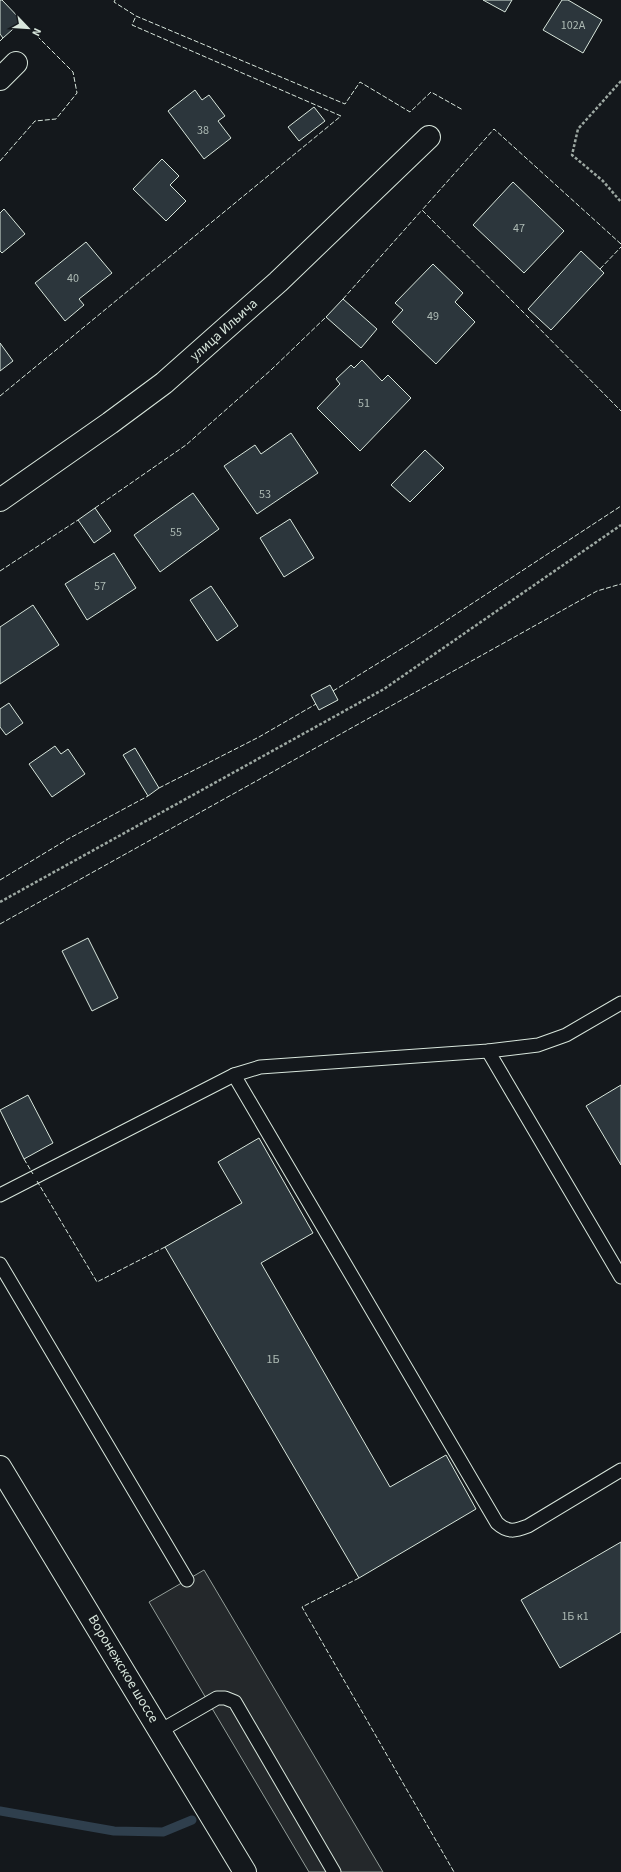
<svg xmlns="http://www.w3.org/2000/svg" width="621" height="1872" font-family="'Source Sans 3',sans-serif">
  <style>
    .parking { fill: #24282b; stroke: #939e99 }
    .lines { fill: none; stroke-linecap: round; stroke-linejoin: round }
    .stream { stroke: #2f3f4d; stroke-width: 9 }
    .building { fill: #2c363c; stroke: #d8e6dc }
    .service-casing { stroke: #d8e6dc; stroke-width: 15 }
    .minor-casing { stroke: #d8e6dc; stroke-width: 24 }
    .secondary-casing { stroke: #d8e6dc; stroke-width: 24 }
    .path { stroke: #9da8a2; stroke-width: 2.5; stroke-dasharray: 3 2; stroke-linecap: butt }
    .service { stroke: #14181c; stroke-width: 13 }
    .minor { stroke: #14181c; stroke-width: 22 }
    .secondary { stroke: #14181c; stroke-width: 22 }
    .fence { stroke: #d8e6dc; stroke-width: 1; stroke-dasharray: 5 2; stroke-linecap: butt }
    .labels { text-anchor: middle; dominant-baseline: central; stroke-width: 3; stroke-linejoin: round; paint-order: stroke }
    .number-label { font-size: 12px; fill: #adbab4 }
    .street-label { font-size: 14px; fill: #d8e6dc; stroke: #14181c }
  </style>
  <rect width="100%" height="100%" fill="#14181c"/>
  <polygon class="parking" points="204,1570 383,1872 309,1872 149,1602"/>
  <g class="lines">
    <polyline class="stream" points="0,1811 114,1831 163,1832 192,1820"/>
  </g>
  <g class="building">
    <polygon points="0,0 2,0 22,21 3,38 0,34"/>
    <polygon points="483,0 512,0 505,12"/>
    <polygon points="562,0 568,0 602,20 583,53 543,30"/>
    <polygon points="195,90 202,100 209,95 225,116 218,121 231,138 204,159 168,111"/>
    <polygon points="314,107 325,121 299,141 288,127"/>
    <polygon points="162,159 179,176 170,185 186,201 166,221 133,189"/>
    <polygon points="513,182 564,231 524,273 473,225"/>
    <polygon points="4,209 25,234 2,253 0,251 0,213"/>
    <polygon points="86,242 112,273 79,299 84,305 65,321 35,283"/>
    <polygon points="581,251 604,273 551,330 528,309"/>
    <polygon points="433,264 463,293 455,302 475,322 436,364 392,322 403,310 395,303"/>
    <polygon points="343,299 377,329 361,348 326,317"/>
    <polygon points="0,343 13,361 0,371"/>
    <polygon points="362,360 382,381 388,375 411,398 360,451 317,408 340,384 336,379 351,365 354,368"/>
    <polygon points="291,433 318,473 257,514 224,466 255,445 261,454"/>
    <polygon points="425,450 444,468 410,502 391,485"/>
    <polygon points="193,493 219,529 160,572 134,535"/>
    <polygon points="95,508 111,531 94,543 78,520"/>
    <polygon points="290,519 314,558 284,577 260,538"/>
    <polygon points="114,553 136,588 87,620 65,584"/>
    <polygon points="211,586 238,626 217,641 190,600"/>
    <polygon points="33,605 59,645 0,684 0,627"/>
    <polygon points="330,685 338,700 319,710 311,695"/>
    <polygon points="9,703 23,723 6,735 0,727 0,709"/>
    <polygon points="55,746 61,754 68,749 85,774 52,797 29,764"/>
    <polygon points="135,748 159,788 148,796 123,755"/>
    <polygon points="88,938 118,998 92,1011 62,951"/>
    <polygon points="621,1085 621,1165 586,1106"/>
    <polygon points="28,1095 53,1143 24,1159 0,1110"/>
    <polygon points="259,1138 313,1233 261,1263 390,1487 446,1455 476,1509 359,1578 165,1247 242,1203 218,1162"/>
    <polygon points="621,1542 621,1632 560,1668 521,1600"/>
  </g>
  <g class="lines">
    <g class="service-casing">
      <g id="service">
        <polyline points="488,1051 621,1277"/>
        <path d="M234 1075 497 1523C508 1533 515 1531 528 1526L621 1470"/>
        <polyline points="0,1195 234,1075 260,1067 488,1051 538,1045 566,1035 621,1003"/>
        <polyline points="0,1264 187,1580"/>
        <polyline points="160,1731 217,1698 225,1698 235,1702 334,1872"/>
      </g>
    </g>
    <g class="minor-casing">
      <g id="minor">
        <polyline points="0,79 16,63"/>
        <polyline points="0,500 110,423 164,383 278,282 429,137"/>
      </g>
    </g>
    <g class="secondary-casing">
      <polyline id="secondary" points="0,1467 245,1872"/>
    </g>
    <g class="path">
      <polyline points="621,81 578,129 572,155 603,181 621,202"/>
      <polyline points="0,902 384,689 621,525"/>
    </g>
    <use href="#service" class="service"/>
    <use href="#minor" class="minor"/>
    <use href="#secondary" class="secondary"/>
    <g class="fence">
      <polyline points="115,0 114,2 136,16 345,104 360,82 410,112 431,92 463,110"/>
      <polyline points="0,41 3,38"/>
      <polyline points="0,161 35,121 56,119 77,93 73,72 22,21"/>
      <polyline points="621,244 494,129 422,210 621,411"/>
      <polyline points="600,269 621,247"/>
      <polyline points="343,299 422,210"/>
      <polyline points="0,396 341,116 132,25 136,16"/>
      <polyline points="95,508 186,445 271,370 326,317"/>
      <polyline points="0,571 78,520"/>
      <polyline points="333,691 424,635 621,506"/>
      <polyline points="159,788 259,737 316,704"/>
      <polyline points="0,880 68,839 148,796"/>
      <polyline points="0,924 597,591 621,584"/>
      <polyline points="24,1159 33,1174"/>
      <polyline points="37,1181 97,1282 165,1247"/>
      <polyline points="359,1578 302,1607 454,1872"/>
    </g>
  </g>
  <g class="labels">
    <g class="number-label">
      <text x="573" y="25">102А</text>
      <text x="203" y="130">38</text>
      <text x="519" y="228">47</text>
      <text x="73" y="278">40</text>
      <text x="433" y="316">49</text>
      <text x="364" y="403">51</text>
      <text x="265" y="494">53</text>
      <text x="176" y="532">55</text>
      <text x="100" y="586">57</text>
      <text x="273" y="1359">1Б</text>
      <text x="575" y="1616">1Б к1</text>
    </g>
    <g class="street-label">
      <text transform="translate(224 330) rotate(-42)">улица Ильича</text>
      <text transform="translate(123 1669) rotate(59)">Воронежское шоссе</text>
    </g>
  </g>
  <g transform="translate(28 28) rotate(115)" stroke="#14181c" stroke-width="3" paint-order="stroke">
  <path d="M0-3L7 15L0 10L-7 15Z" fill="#d8e6dc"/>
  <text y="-6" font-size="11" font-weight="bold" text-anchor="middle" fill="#d8e6dc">N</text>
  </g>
</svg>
